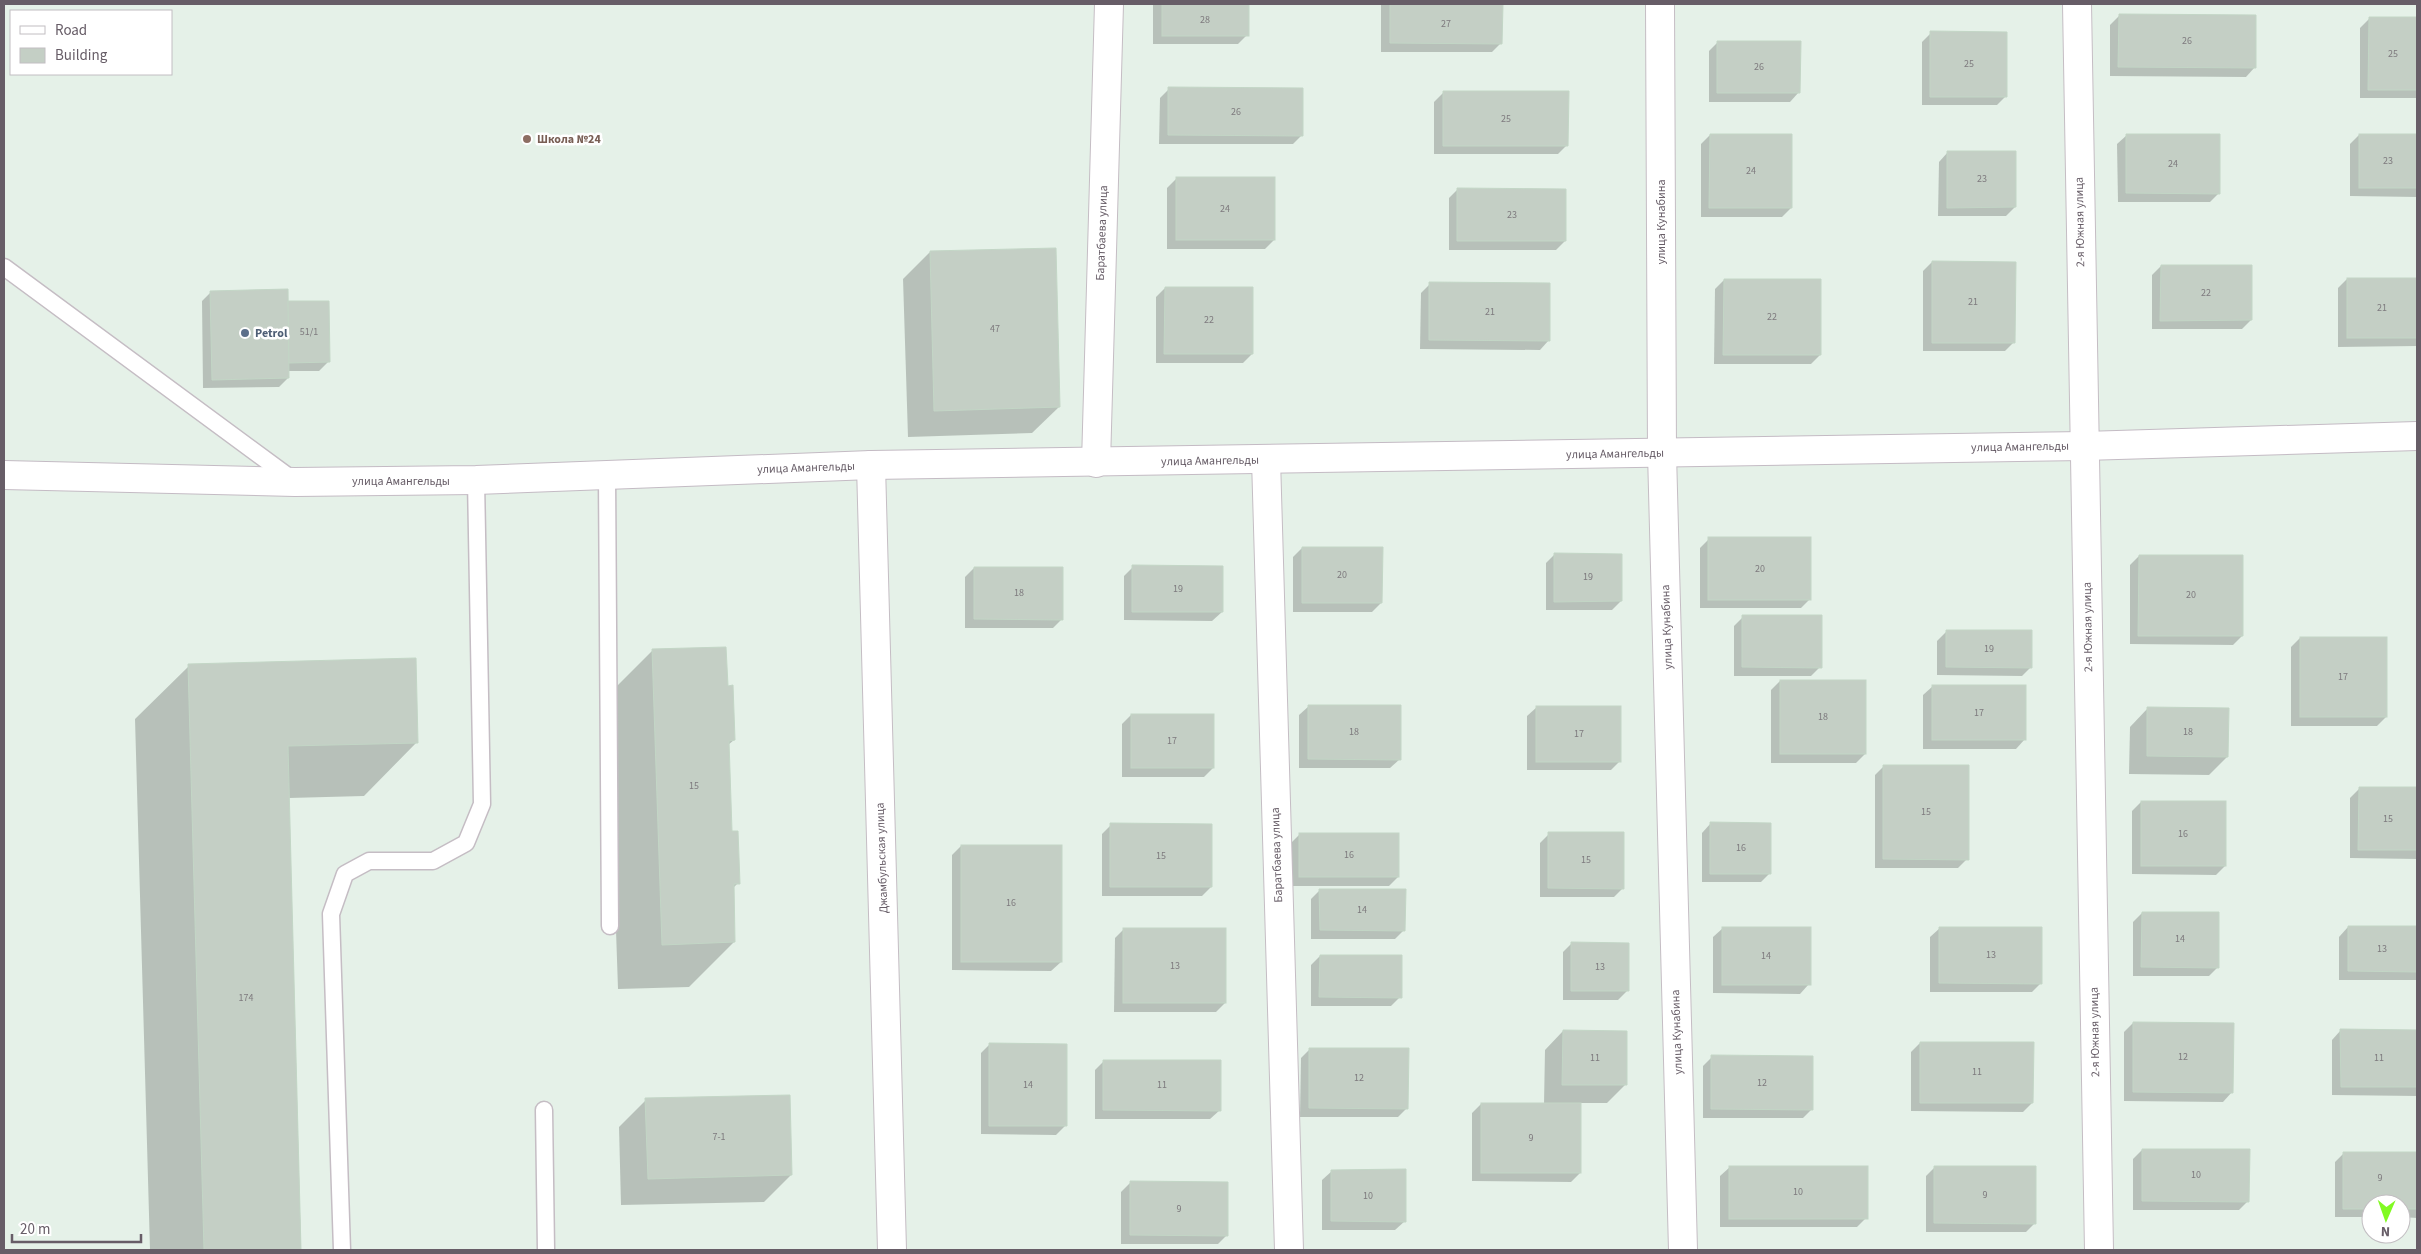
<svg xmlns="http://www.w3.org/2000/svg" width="2421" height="1254" font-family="'Source Sans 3',sans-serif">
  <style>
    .shadow { fill: #0003 }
    .building { fill: #c4cfc5; stroke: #c3d6c6 }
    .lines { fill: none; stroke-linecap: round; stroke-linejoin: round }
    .lane-casing { stroke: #c5bdc4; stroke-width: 19 }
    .street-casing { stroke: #c5bdc4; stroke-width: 30 }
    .secondary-casing { stroke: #c4bbc4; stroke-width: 30 }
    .lane { stroke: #fff; stroke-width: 16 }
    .street { stroke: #fff; stroke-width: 28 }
    .secondary { stroke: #fff; stroke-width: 28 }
    .education-dot { fill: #8d6e63; stroke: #fff; stroke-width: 2 }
    .service-dot { fill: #5c6f8a; stroke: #fff; stroke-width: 2 }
    .labels { text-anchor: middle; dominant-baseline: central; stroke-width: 5; stroke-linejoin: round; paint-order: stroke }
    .number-label { font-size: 10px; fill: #7e7a7e }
    .education-label { font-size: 12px; font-weight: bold; fill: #785e54; stroke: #fff; text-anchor: start }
    .street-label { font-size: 12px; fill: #675d67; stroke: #fff }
    .service-label { font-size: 12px; font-weight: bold; fill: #4e5e75; stroke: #fff; text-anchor: start }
  </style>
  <rect width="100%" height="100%" fill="#e5f1e8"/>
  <g class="shadow">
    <polygon points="1153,4 1248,4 1247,35 1238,44 1153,44"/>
    <polygon points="1381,4 1501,4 1501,43 1492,52 1381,52"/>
    <polygon points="2119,16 2255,67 2246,77 2110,76 2110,25"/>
    <polygon points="2369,19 2417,19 2417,98 2360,98 2360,28"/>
    <polygon points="1931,33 2006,96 1997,105 1922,105 1922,42"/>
    <polygon points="1718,42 1799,92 1790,102 1709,102 1709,51"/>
    <polygon points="1169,89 1302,135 1293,144 1159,144 1160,98"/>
    <polygon points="1444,92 1567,145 1558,154 1434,154 1434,102"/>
    <polygon points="1710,135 1791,208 1782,217 1701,217 1701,144"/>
    <polygon points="2127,135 2219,193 2210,202 2118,202 2117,144"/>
    <polygon points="2359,135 2417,135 2417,197 2350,196 2350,144"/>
    <polygon points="1948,152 2015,207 2006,216 1938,216 1939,162"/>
    <polygon points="1176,179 1274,240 1265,249 1167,249 1167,188"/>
    <polygon points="1458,189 1565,241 1556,250 1449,250 1449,198"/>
    <polygon points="930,252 1059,407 1032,433 908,437 903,279"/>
    <polygon points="1932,262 2014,342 2005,351 1923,351 1923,271"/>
    <polygon points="2161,266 2251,320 2242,329 2152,329 2152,275"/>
    <polygon points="2347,279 2417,279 2417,346 2338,347 2338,288"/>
    <polygon points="1724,280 1820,355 1811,364 1714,364 1715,289"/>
    <polygon points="1430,284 1549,340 1540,350 1420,349 1421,293"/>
    <polygon points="1165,288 1252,354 1243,363 1156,363 1156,297"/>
    <polygon points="211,292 287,303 328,362 319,371 288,371 288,378 279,387 203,388 202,301"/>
    <polygon points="1709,539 1810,599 1801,608 1700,608 1700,548"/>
    <polygon points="1302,548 1381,603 1372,612 1293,612 1293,557"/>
    <polygon points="1555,554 1621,601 1612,610 1546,610 1546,563"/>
    <polygon points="2139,556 2242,636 2233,645 2130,644 2130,565"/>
    <polygon points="1133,567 1222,612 1212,621 1124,620 1124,576"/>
    <polygon points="974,568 1062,619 1053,628 965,628 965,577"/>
    <polygon points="1743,617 1820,667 1811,676 1734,676 1734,626"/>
    <polygon points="1946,632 2031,667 2022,676 1937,675 1937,641"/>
    <polygon points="2300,638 2386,717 2377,726 2291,726 2291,647"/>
    <polygon points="653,650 726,687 734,740 728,745 731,832 738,883 732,889 734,942 689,987 618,989 608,695"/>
    <polygon points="189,666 417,742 364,796 289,798 301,1250 150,1250 135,719"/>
    <polygon points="1780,681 1865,754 1856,763 1771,763 1771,690"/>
    <polygon points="1933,686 2025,739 2016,749 1923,749 1923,695"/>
    <polygon points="1309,706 1400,759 1390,768 1299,768 1299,715"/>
    <polygon points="1537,707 1620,761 1611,770 1527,770 1527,716"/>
    <polygon points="2148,708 2227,757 2209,775 2129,774 2130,727"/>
    <polygon points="1131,715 1213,768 1204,777 1122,777 1122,724"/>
    <polygon points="1884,766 1967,859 1958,868 1875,868 1875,775"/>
    <polygon points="2359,789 2417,789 2417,859 2350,858 2350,798"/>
    <polygon points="2141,802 2225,866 2216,875 2132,874 2132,811"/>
    <polygon points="1711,823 1770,873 1761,882 1702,882 1702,833"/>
    <polygon points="1111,825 1211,887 1202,896 1102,896 1102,834"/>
    <polygon points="1300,834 1398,877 1389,886 1290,886 1291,843"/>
    <polygon points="1549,834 1623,888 1614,897 1540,897 1540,843"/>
    <polygon points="961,846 1061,962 1051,971 952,970 952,855"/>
    <polygon points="1320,890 1404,930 1395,939 1311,939 1311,899"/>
    <polygon points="2142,913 2218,967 2209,976 2133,976 2133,922"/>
    <polygon points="2348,927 2417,928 2417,980 2339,980 2339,937"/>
    <polygon points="1723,928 1809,984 1800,994 1713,993 1713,937"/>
    <polygon points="1940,928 2041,983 2032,992 1930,992 1930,937"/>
    <polygon points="1124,929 1225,1003 1216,1012 1114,1012 1115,938"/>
    <polygon points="1572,943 1627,991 1618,1000 1563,1000 1563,952"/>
    <polygon points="1320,956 1400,997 1391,1006 1311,1006 1311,965"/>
    <polygon points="2133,1023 2232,1092 2223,1102 2124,1101 2124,1032"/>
    <polygon points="2341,1030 2417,1031 2417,1096 2332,1095 2332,1040"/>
    <polygon points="1563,1031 1625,1085 1607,1103 1580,1103 1580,1173 1571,1182 1472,1181 1472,1113 1481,1104 1544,1104 1545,1050"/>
    <polygon points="1920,1043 2032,1103 2023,1112 1911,1111 1911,1052"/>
    <polygon points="990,1044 1065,1126 1056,1135 981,1134 981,1053"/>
    <polygon points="1310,1049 1407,1108 1398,1117 1300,1117 1301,1058"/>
    <polygon points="1712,1057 1812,1109 1803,1118 1703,1118 1703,1066"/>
    <polygon points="1104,1061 1220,1110 1210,1119 1095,1119 1095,1070"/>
    <polygon points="646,1100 791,1175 764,1202 621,1205 619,1127"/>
    <polygon points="2142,1150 2248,1201 2239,1210 2133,1210 2133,1159"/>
    <polygon points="2344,1153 2417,1153 2417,1218 2401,1217 2401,1204 2371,1204 2371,1217 2335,1217 2335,1162"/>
    <polygon points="1730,1167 1866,1218 1857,1227 1720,1227 1720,1176"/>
    <polygon points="1935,1167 2035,1223 2026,1232 1926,1232 1926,1176"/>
    <polygon points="1332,1171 1405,1221 1395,1230 1322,1230 1322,1180"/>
    <polygon points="1130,1183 1227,1235 1218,1244 1121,1244 1121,1192"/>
  </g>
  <g class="building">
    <rect x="1162" y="4" width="87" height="32"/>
    <polygon points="1390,4 1503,4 1502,44 1390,43"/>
    <polygon points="2119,14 2256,15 2256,68 2118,67"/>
    <polygon points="2369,17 2417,17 2417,90 2368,90"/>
    <polygon points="1930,31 2007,32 2007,97 1930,97"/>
    <polygon points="1717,41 1801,41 1800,93 1717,93"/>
    <polygon points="1168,87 1303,88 1303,136 1168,135"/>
    <polygon points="1443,91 1569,91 1568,146 1443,146"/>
    <polygon points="1710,134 1792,134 1792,208 1709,208"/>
    <polygon points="2126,134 2220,134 2220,194 2126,193"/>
    <rect x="2359" y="134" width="58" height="54"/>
    <polygon points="1947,151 2016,151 2016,207 1947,208"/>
    <rect x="1176" y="177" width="99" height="63"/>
    <polygon points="1457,188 1566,189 1566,241 1457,241"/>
    <polygon points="1056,248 1060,407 934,411 930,251"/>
    <polygon points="1932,261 2016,262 2015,343 1932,343"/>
    <polygon points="2161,265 2252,265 2252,320 2160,321"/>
    <rect x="2347" y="278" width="70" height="60"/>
    <polygon points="1724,279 1821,279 1821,355 1723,355"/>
    <polygon points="1429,282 1550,283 1550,341 1429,340"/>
    <polygon points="1165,287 1253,287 1253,354 1164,354"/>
    <polygon points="288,289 289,378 212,380 210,291"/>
    <polygon points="288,301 329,301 330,362 289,363"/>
    <rect x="1708" y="537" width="103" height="63"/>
    <polygon points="1302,547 1383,547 1382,603 1302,603"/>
    <polygon points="1554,553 1622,554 1622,601 1554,602"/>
    <polygon points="2139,555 2243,555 2243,636 2138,636"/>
    <polygon points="1132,565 1223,566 1223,612 1132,612"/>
    <polygon points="974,567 1063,567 1063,620 974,619"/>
    <polygon points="1742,615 1822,615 1822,668 1742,667"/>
    <polygon points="1946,630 2032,630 2032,668 1946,667"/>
    <rect x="2300" y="637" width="87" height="80"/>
    <polygon points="726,647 728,686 733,685 735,740 729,741 732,831 738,831 740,884 734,884 735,942 662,945 652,649"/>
    <polygon points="416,658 418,743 288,746 301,1250 204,1250 188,664"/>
    <rect x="1780" y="680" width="86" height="74"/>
    <rect x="1932" y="685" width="94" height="55"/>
    <polygon points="1308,705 1401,705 1401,760 1308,759"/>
    <rect x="1536" y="706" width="85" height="56"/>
    <polygon points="2147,707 2229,708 2228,757 2147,756"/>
    <rect x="1131" y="714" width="83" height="54"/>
    <polygon points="1883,765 1969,765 1969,860 1883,859"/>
    <polygon points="2359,787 2417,787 2417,850 2358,850"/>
    <rect x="2141" y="801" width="85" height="65"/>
    <polygon points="1710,822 1771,823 1771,874 1710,874"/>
    <polygon points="1110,823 1212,824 1212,887 1110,887"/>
    <polygon points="1548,832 1624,832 1624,889 1548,888"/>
    <rect x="1299" y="833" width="100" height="44"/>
    <rect x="961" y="845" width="101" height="117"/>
    <polygon points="1319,889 1406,889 1405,931 1320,930"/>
    <polygon points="2142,912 2219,912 2219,968 2141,967"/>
    <polygon points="2348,926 2417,926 2417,972 2348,971"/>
    <rect x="1722" y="927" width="89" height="58"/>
    <polygon points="1939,927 2042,927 2042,984 1939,983"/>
    <rect x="1123" y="928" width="103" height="75"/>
    <polygon points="1571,942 1629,943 1629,991 1571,991"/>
    <polygon points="1320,955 1402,955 1402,998 1319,997"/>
    <polygon points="2133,1022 2234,1023 2233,1093 2133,1092"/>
    <polygon points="2340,1029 2417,1030 2417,1087 2341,1087"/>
    <polygon points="1563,1030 1627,1031 1627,1085 1562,1085"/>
    <polygon points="1920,1042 2034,1042 2033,1103 1920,1103"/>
    <polygon points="989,1043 1067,1044 1067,1126 989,1126"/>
    <polygon points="1309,1048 1409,1048 1408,1109 1309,1108"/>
    <polygon points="1711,1055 1813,1056 1813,1110 1711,1109"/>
    <polygon points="1103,1060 1221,1060 1221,1111 1103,1110"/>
    <polygon points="790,1095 792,1175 648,1179 645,1098"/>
    <rect x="1481" y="1103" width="100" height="70"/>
    <polygon points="2142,1149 2250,1149 2249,1202 2142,1201"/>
    <polygon points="2343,1152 2417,1152 2417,1209 2401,1209 2401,1204 2371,1204 2371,1209 2343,1209"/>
    <rect x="1729" y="1166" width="139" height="53"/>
    <polygon points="1934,1166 2036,1166 2036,1224 1934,1223"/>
    <polygon points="1406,1169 1406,1222 1331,1221 1331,1170"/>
    <polygon points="1130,1181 1228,1182 1228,1236 1130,1235"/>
  </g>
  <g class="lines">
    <g class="lane-casing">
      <g id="lane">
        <polyline points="4,267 293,480"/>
        <polyline points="607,475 610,926"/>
        <polyline points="544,1110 546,1250"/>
        <polyline points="342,1250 331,914 345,874 369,861 433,861 466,843 482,804 476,480"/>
      </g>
    </g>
    <g class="street-casing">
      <g id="street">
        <polyline points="1660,4 1662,453 1683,1250"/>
        <polyline points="2077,4 2099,1250"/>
        <polyline points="1266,459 1289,1250"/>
        <polyline points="1096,463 1109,4"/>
        <polyline points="871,465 892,1250"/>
      </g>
    </g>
    <g class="secondary-casing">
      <polyline id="secondary" points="4,475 295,482 476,480 871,465 2084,446 2417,436"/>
    </g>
    <use href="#lane" class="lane"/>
    <use href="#street" class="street"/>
    <use href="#secondary" class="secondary"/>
  </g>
  <circle class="education-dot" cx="527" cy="139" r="5"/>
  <circle class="service-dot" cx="245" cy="333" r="5"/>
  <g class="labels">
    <g class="number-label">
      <text x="1205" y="20">28</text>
      <text x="1446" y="24">27</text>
      <text x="2187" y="41">26</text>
      <text x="2393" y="54">25</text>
      <text x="1969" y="64">25</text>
      <text x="1759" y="67">26</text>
      <text x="1236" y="112">26</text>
      <text x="1506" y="119">25</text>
      <text x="2388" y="161">23</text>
      <text x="2173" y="164">24</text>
      <text x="1751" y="171">24</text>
      <text x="1982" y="179">23</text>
      <text x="1225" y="209">24</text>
      <text x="1512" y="215">23</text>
      <text x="2206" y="293">22</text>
      <text x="1973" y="302">21</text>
      <text x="2382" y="308">21</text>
      <text x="1490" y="312">21</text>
      <text x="1772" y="317">22</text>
      <text x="1209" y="320">22</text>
      <text x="995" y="329">47</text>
      <text x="309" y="332">51/1</text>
      <text x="1760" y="569">20</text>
      <text x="1342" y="575">20</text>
      <text x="1588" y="577">19</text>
      <text x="1178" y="589">19</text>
      <text x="1019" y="593">18</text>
      <text x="2191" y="595">20</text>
      <text x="1989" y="649">19</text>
      <text x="2343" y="677">17</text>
      <text x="1979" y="713">17</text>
      <text x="1823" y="717">18</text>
      <text x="1354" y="732">18</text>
      <text x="2188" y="732">18</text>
      <text x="1579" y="734">17</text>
      <text x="1172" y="741">17</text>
      <text x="694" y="786">15</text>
      <text x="1926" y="812">15</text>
      <text x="2388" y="819">15</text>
      <text x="2183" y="834">16</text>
      <text x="1741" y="848">16</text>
      <text x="1349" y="855">16</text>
      <text x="1161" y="856">15</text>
      <text x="1586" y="860">15</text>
      <text x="1011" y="903">16</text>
      <text x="1362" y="910">14</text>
      <text x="2180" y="939">14</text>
      <text x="2382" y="949">13</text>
      <text x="1991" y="955">13</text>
      <text x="1766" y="956">14</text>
      <text x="1175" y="966">13</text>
      <text x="1600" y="967">13</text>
      <text x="246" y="998">174</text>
      <text x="2183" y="1057">12</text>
      <text x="1595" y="1058">11</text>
      <text x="2379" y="1058">11</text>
      <text x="1977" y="1072">11</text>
      <text x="1359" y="1078">12</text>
      <text x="1762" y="1083">12</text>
      <text x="1028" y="1085">14</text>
      <text x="1162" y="1085">11</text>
      <text x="719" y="1137">7-1</text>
      <text x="1531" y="1138">9</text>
      <text x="2196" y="1175">10</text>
      <text x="2380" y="1178">9</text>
      <text x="1798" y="1192">10</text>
      <text x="1985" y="1195">9</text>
      <text x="1368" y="1196">10</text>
      <text x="1179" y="1209">9</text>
    </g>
    <g class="education-label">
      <text x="537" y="139">Школа №24</text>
    </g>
    <g class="street-label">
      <text transform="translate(1661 222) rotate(-90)">улица Кунабина</text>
      <text transform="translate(2080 222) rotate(-91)">2-я Южная улица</text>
      <text transform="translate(1102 233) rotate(-88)">Баратбаева улица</text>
      <text transform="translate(2020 447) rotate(-1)">улица Амангельды</text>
      <text transform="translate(1615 454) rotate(-1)">улица Амангельды</text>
      <text transform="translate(1210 461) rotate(-1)">улица Амангельды</text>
      <text transform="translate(806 468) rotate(-2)">улица Амангельды</text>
      <text x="401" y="481">улица Амангельды</text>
      <text transform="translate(1667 627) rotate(-92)">улица Кунабина</text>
      <text transform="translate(2088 627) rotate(-91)">2-я Южная улица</text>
      <text transform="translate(1277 855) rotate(-92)">Баратбаева улица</text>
      <text transform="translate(882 858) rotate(-92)">Джамбульская улица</text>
      <text transform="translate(1677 1032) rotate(-92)">улица Кунабина</text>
      <text transform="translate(2095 1032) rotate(-91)">2-я Южная улица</text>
    </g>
    <g class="service-label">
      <text x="255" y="333">Petrol</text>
    </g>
  </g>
  <rect width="2421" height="1254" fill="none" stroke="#675d67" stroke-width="10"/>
  <rect x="10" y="10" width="162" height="65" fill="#ffffff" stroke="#c2bec2"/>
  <rect x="20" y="26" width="25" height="8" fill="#ffffff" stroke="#c2bec2"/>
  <text x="55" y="35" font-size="15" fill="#675d67">Road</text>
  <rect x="20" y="48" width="25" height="15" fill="#c4cfc5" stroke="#c2bec2"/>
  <text x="55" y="60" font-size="15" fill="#675d67">Building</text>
  <g transform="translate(2386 1219) rotate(182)"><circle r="24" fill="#ffffff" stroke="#c2bec2"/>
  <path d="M0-4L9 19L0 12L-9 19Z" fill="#81fa22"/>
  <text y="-8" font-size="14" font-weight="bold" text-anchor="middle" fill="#675d67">N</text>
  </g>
  <path d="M12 1234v8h129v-8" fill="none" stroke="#675d67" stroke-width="2.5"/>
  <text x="20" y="1234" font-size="15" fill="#675d67" stroke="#ffffff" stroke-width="4" paint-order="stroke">20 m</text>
</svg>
